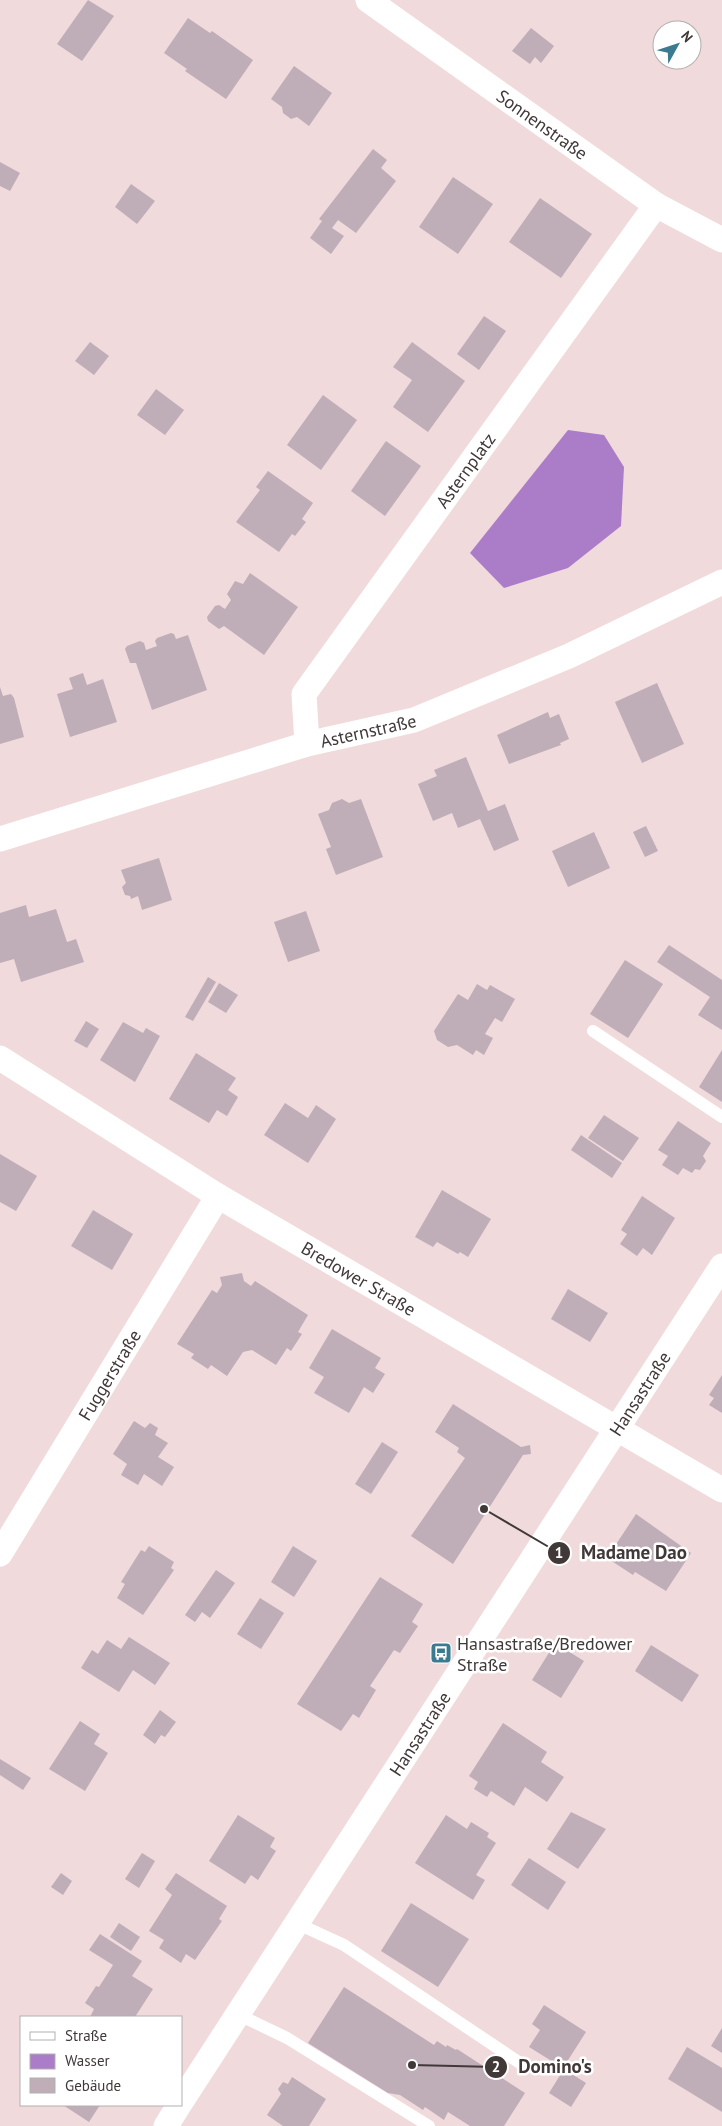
<svg xmlns="http://www.w3.org/2000/svg" width="722" height="2126" font-family="'PT Sans',sans-serif">
  <style>
    .water { fill: #ab7dc8 }
    .building { fill: #bfadb8 }
    .lines { fill: none; stroke-linecap: round; stroke-linejoin: round }
    .lane { stroke: #fff; stroke-width: 12 }
    .street { stroke: #fff; stroke-width: 25 }
    .labels { text-anchor: middle; dominant-baseline: central; stroke-width: 5; stroke-linejoin: round; paint-order: stroke }
    .street-label { font-size: 18px; fill: #413838; stroke: #fff }
    .poi-label { font-size: 18px; fill: #413838; stroke: #fff; text-anchor: start }
    .leader { fill: none; stroke: #413838; stroke-width: 2 }
    .callout-dot { fill: #413838; stroke: #fff; stroke-width: 2 }
    .mark-label { font-size: 15px; text-anchor: middle; font-weight: bold; fill: #fff }
    .callout-label { font-size: 19px; text-anchor: middle; font-weight: bold; fill: #413838; stroke: #fff; stroke-width: 5; stroke-linejoin: round; paint-order: stroke }
  </style>
  <rect width="100%" height="100%" fill="#f1dadc"/>
  <polygon class="water" points="568,430 604,435 624,467 621,526 568,568 504,588 470,553"/>
  <g class="building">
    <polygon points="88,0 114,16 82,61 57,44"/>
    <polygon points="188,18 210,33 212,31 253,60 226,99 185,71 187,69 164,53"/>
    <polygon points="531,28 554,46 541,63 535,57 530,64 512,51"/>
    <polygon points="294,66 332,93 309,126 297,117 291,119 283,113 282,107 271,99"/>
    <polygon points="373,149 387,160 381,168 396,181 356,233 338,220 332,228 344,236 331,254 310,238 322,221 319,219"/>
    <polygon points="0,162 20,173 10,191 0,186"/>
    <polygon points="453,177 493,204 458,254 419,227"/>
    <polygon points="131,184 155,201 137,224 115,207"/>
    <polygon points="540,198 592,234 561,278 509,242"/>
    <polygon points="484,316 506,331 479,370 457,354"/>
    <polygon points="90,342 109,356 94,375 75,361"/>
    <polygon points="412,342 465,381 428,432 393,407 412,380 393,367"/>
    <polygon points="156,389 184,410 165,435 137,415"/>
    <polygon points="323,395 357,420 321,470 287,445"/>
    <polygon points="386,441 421,466 385,516 351,491"/>
    <polygon points="268,471 313,503 302,519 306,522 295,536 292,534 279,552 236,522 260,490 256,487"/>
    <polygon points="250,573 298,607 264,655 224,626 219,629 208,621 207,617 215,606 219,605 225,609 231,600 227,594 235,581 243,584"/>
    <polygon points="171,633 174,634 176,639 188,635 207,690 152,710 136,663 130,663 125,649 127,646 140,641 144,643 146,650 157,646 155,641 157,638"/>
    <polygon points="83,673 87,685 103,679 117,722 70,737 57,694 73,689 69,678"/>
    <polygon points="657,683 684,744 642,763 615,702"/>
    <polygon points="0,687 3,696 11,694 14,698 24,737 0,744"/>
    <polygon points="548,712 550,718 559,714 569,739 560,743 561,745 509,764 497,735"/>
    <polygon points="466,757 488,811 505,804 519,840 494,851 480,819 458,828 452,813 433,821 418,784 437,776 434,770"/>
    <polygon points="342,799 349,803 361,799 383,857 336,875 326,849 331,847 318,814 329,810 332,803"/>
    <polygon points="646,826 658,851 645,857 633,832"/>
    <polygon points="594,832 610,868 568,887 552,851"/>
    <polygon points="159,858 172,900 142,910 138,896 131,899 130,896 125,895 122,887 126,883 121,870"/>
    <polygon points="26,905 29,917 56,909 67,942 76,939 84,962 21,982 14,959 0,963 0,913"/>
    <polygon points="306,911 320,951 288,962 274,922"/>
    <polygon points="669,945 722,980 722,1030 698,1015 710,997 657,962"/>
    <polygon points="625,960 663,984 628,1038 590,1014"/>
    <polygon points="208,977 216,982 193,1021 185,1017"/>
    <polygon points="219,983 238,995 226,1013 208,1002"/>
    <polygon points="477,984 487,990 490,985 515,999 502,1022 495,1018 485,1034 493,1038 484,1055 476,1050 473,1055 457,1045 448,1047 437,1040 434,1031 458,994 468,1000"/>
    <polygon points="86,1021 99,1029 87,1048 74,1041"/>
    <polygon points="123,1022 143,1033 146,1028 160,1036 135,1082 100,1060"/>
    <polygon points="722,1050 722,1102 699,1087"/>
    <polygon points="196,1053 236,1078 228,1090 238,1097 227,1116 217,1110 209,1123 169,1099"/>
    <polygon points="285,1103 308,1118 316,1105 336,1119 308,1163 264,1135"/>
    <polygon points="604,1115 639,1138 623,1161 588,1138"/>
    <polygon points="678,1121 711,1143 703,1156 706,1161 700,1170 695,1169 692,1173 683,1168 678,1175 662,1165 668,1156 658,1150"/>
    <polygon points="581,1135 622,1163 612,1178 571,1150"/>
    <polygon points="0,1154 37,1176 16,1211 0,1202"/>
    <polygon points="442,1190 491,1219 468,1257 460,1252 458,1254 437,1242 433,1247 415,1237"/>
    <polygon points="642,1196 675,1218 652,1255 643,1248 637,1256 620,1244 627,1234 621,1230"/>
    <polygon points="93,1210 133,1234 112,1270 71,1246"/>
    <polygon points="242,1273 244,1281 251,1286 255,1281 308,1315 298,1332 302,1334 291,1351 287,1348 276,1365 252,1350 243,1352 227,1376 211,1365 208,1369 191,1358 194,1354 177,1344 212,1290 217,1293 222,1285 220,1277"/>
    <polygon points="568,1289 608,1313 590,1342 551,1319"/>
    <polygon points="332,1329 381,1358 375,1368 385,1374 373,1393 364,1387 349,1413 314,1393 324,1377 309,1368"/>
    <polygon points="722,1375 722,1413 709,1405 714,1398 709,1395"/>
    <polygon points="453,1404 521,1447 530,1445 531,1454 523,1455 453,1564 411,1536 465,1458 457,1452 459,1448 435,1432"/>
    <polygon points="134,1421 145,1428 150,1423 158,1428 155,1435 168,1443 158,1457 174,1467 162,1486 144,1474 138,1485 121,1475 127,1464 113,1454"/>
    <polygon points="382,1442 398,1452 371,1494 355,1484"/>
    <polygon points="636,1514 691,1553 666,1591 635,1572 633,1575 607,1558"/>
    <polygon points="149,1546 174,1562 171,1568 174,1570 143,1615 117,1598 125,1584 121,1582 141,1550 145,1552"/>
    <polygon points="293,1546 317,1561 294,1597 271,1582"/>
    <polygon points="216,1570 235,1583 210,1618 202,1612 195,1622 185,1615"/>
    <polygon points="380,1577 423,1604 412,1622 418,1626 400,1653 394,1650 370,1686 376,1690 359,1718 353,1714 341,1731 297,1704"/>
    <polygon points="260,1598 284,1613 261,1649 237,1634"/>
    <polygon points="129,1637 170,1663 155,1685 133,1670 119,1692 81,1668 92,1650 98,1654 107,1640 121,1649"/>
    <polygon points="555,1643 584,1661 561,1698 532,1680"/>
    <polygon points="651,1645 699,1675 682,1702 635,1671"/>
    <polygon points="160,1710 176,1722 165,1737 161,1735 155,1744 143,1735"/>
    <polygon points="80,1721 100,1734 94,1744 108,1753 85,1791 49,1769"/>
    <polygon points="503,1723 547,1752 541,1762 564,1777 547,1802 525,1787 514,1806 491,1791 487,1797 474,1789 478,1782 469,1776"/>
    <polygon points="0,1759 31,1778 23,1790 0,1775"/>
    <polygon points="571,1812 606,1829 578,1869 547,1849"/>
    <polygon points="238,1815 275,1838 270,1847 276,1851 258,1880 251,1875 245,1884 209,1861"/>
    <polygon points="446,1815 467,1829 471,1822 489,1833 487,1837 496,1843 476,1875 485,1880 473,1900 415,1863"/>
    <polygon points="142,1853 155,1861 139,1888 125,1879"/>
    <polygon points="529,1858 566,1882 548,1910 511,1885"/>
    <polygon points="61,1873 72,1881 63,1895 51,1887"/>
    <polygon points="176,1873 227,1906 219,1919 222,1921 195,1960 186,1954 181,1963 159,1948 164,1940 149,1931 172,1895 165,1889"/>
    <polygon points="411,1903 469,1939 438,1987 381,1951"/>
    <polygon points="119,1923 140,1937 131,1951 110,1937"/>
    <polygon points="100,1934 142,1961 132,1976 153,1989 135,2017 90,2017 94,2009 85,2003 96,1986 99,1987 113,1965 89,1950"/>
    <polygon points="344,1987 434,2045 437,2041 446,2047 447,2045 456,2050 457,2049 525,2093 504,2126 470,2126 448,2112 444,2120 425,2107 423,2110 400,2095 388,2093 308,2043"/>
    <polygon points="544,2005 586,2032 563,2068 529,2047 540,2030 532,2024"/>
    <polygon points="722,2028 722,2053 711,2046"/>
    <polygon points="687,2047 722,2068 722,2112 668,2079"/>
    <polygon points="564,2069 586,2083 571,2107 549,2093"/>
    <polygon points="292,2077 326,2099 309,2126 283,2126 267,2115 281,2094 278,2089 283,2082 288,2084"/>
    <polygon points="63,2105 100,2105 89,2122"/>
  </g>
  <g class="lines">
    <g class="lane">
      <polyline points="593,1031 722,1117"/>
      <polyline points="296,1923 344,1945 526,2067"/>
      <polyline points="237,2014 287,2038 429,2126"/>
    </g>
    <g class="street">
      <path id="s1" d="M368 0 656 205 722 240"/>
      <path id="s2" d="M307 744 304 694 656 205"/>
      <path id="s3" d="M0 839 307 744 414 720 569 656 722 582"/>
      <path id="s4" d="M0 1058 218 1196 722 1490"/>
      <path id="s5" d="M0 1554 218 1196"/>
      <path id="s6" d="M181 2102 722 1266"/>
      <polyline points="166,2126 179,2105"/>
    </g>
  </g>
  <defs>
    <g id="bus-square" transform="scale(1.125)"><rect x="-9" y="-9" width="18" height="18" rx="4" fill="#3b7b8f" stroke="#fff"/><path d="M-5-6H5V4H4V6H2V4H-2V6H-4V4H-5ZM-3.5-4V0h7V-4ZM-3.5 1.2v1.5H-2V1.2ZM2 1.2v1.5H3.5V1.2Z" fill="#fff"/></g>
  </defs>
  <g fill-rule="evenodd">
    <use href="#bus-square" x="441" y="1653"/>
  </g>
  <g class="labels">
    <g class="street-label">
      <text stroke="none"><textPath href="#s1" startOffset="214">Sonnenstraße</textPath></text>
      <text stroke="none"><textPath href="#s2" startOffset="326">Asternplatz</textPath></text>
      <text stroke="none"><textPath href="#s3" startOffset="384">Asternstraße</textPath></text>
      <text stroke="none"><textPath href="#s4" startOffset="421">Bredower Straße</textPath></text>
      <text stroke="none"><textPath href="#s5" startOffset="210">Fuggerstraße</textPath></text>
      <text stroke="none"><textPath href="#s6" startOffset="844">Hansastraße</textPath></text>
      <text stroke="none"><textPath href="#s6" startOffset="439">Hansastraße</textPath></text>
    </g>
    <g class="poi-label">
      <text x="457" y="1643">Hansastraße/Bredower<tspan x="457" dy="21">Straße</tspan></text>
    </g>
  </g>
  <path class="leader" d="M484 1509L559 1553M412 2065L496 2067"/>
  <g class="callout-dot">
    <circle cx="484" cy="1509" r="5"/>
    <circle cx="412" cy="2065" r="5"/>
    <circle cx="559" cy="1553" r="12"/>
    <circle cx="496" cy="2067" r="12"/>
  </g>
  <g class="mark-label">
    <text x="559" y="1558">1</text>
    <text x="496" y="2072">2</text>
  </g>
  <g class="callout-label">
    <text x="634" y="1559">Madame Dao</text>
    <text x="555" y="2073">Domino's</text>
  </g>
  <rect x="20" y="2016" width="162" height="90" fill="#ffffff" stroke="#b3afaf"/>
  <rect x="30" y="2032" width="25" height="8" fill="#ffffff" stroke="#b3afaf"/>
  <text x="65" y="2041" font-size="15" fill="#413838">Straße</text>
  <rect x="30" y="2054" width="25" height="15" fill="#ab7dc8" stroke="#b3afaf"/>
  <text x="65" y="2066" font-size="15" fill="#413838">Wasser</text>
  <rect x="30" y="2078" width="25" height="15" fill="#bfadb8" stroke="#b3afaf"/>
  <text x="65" y="2091" font-size="15" fill="#413838">Gebäude</text>
  <g transform="translate(677 45) rotate(50)"><circle r="24" fill="#ffffff" stroke="#b3afaf"/>
  <path d="M0-4L9 19L0 12L-9 19Z" fill="#3b7b8f"/>
  <text y="-8" font-size="14" font-weight="bold" text-anchor="middle" fill="#413838">N</text>
  </g>
</svg>
